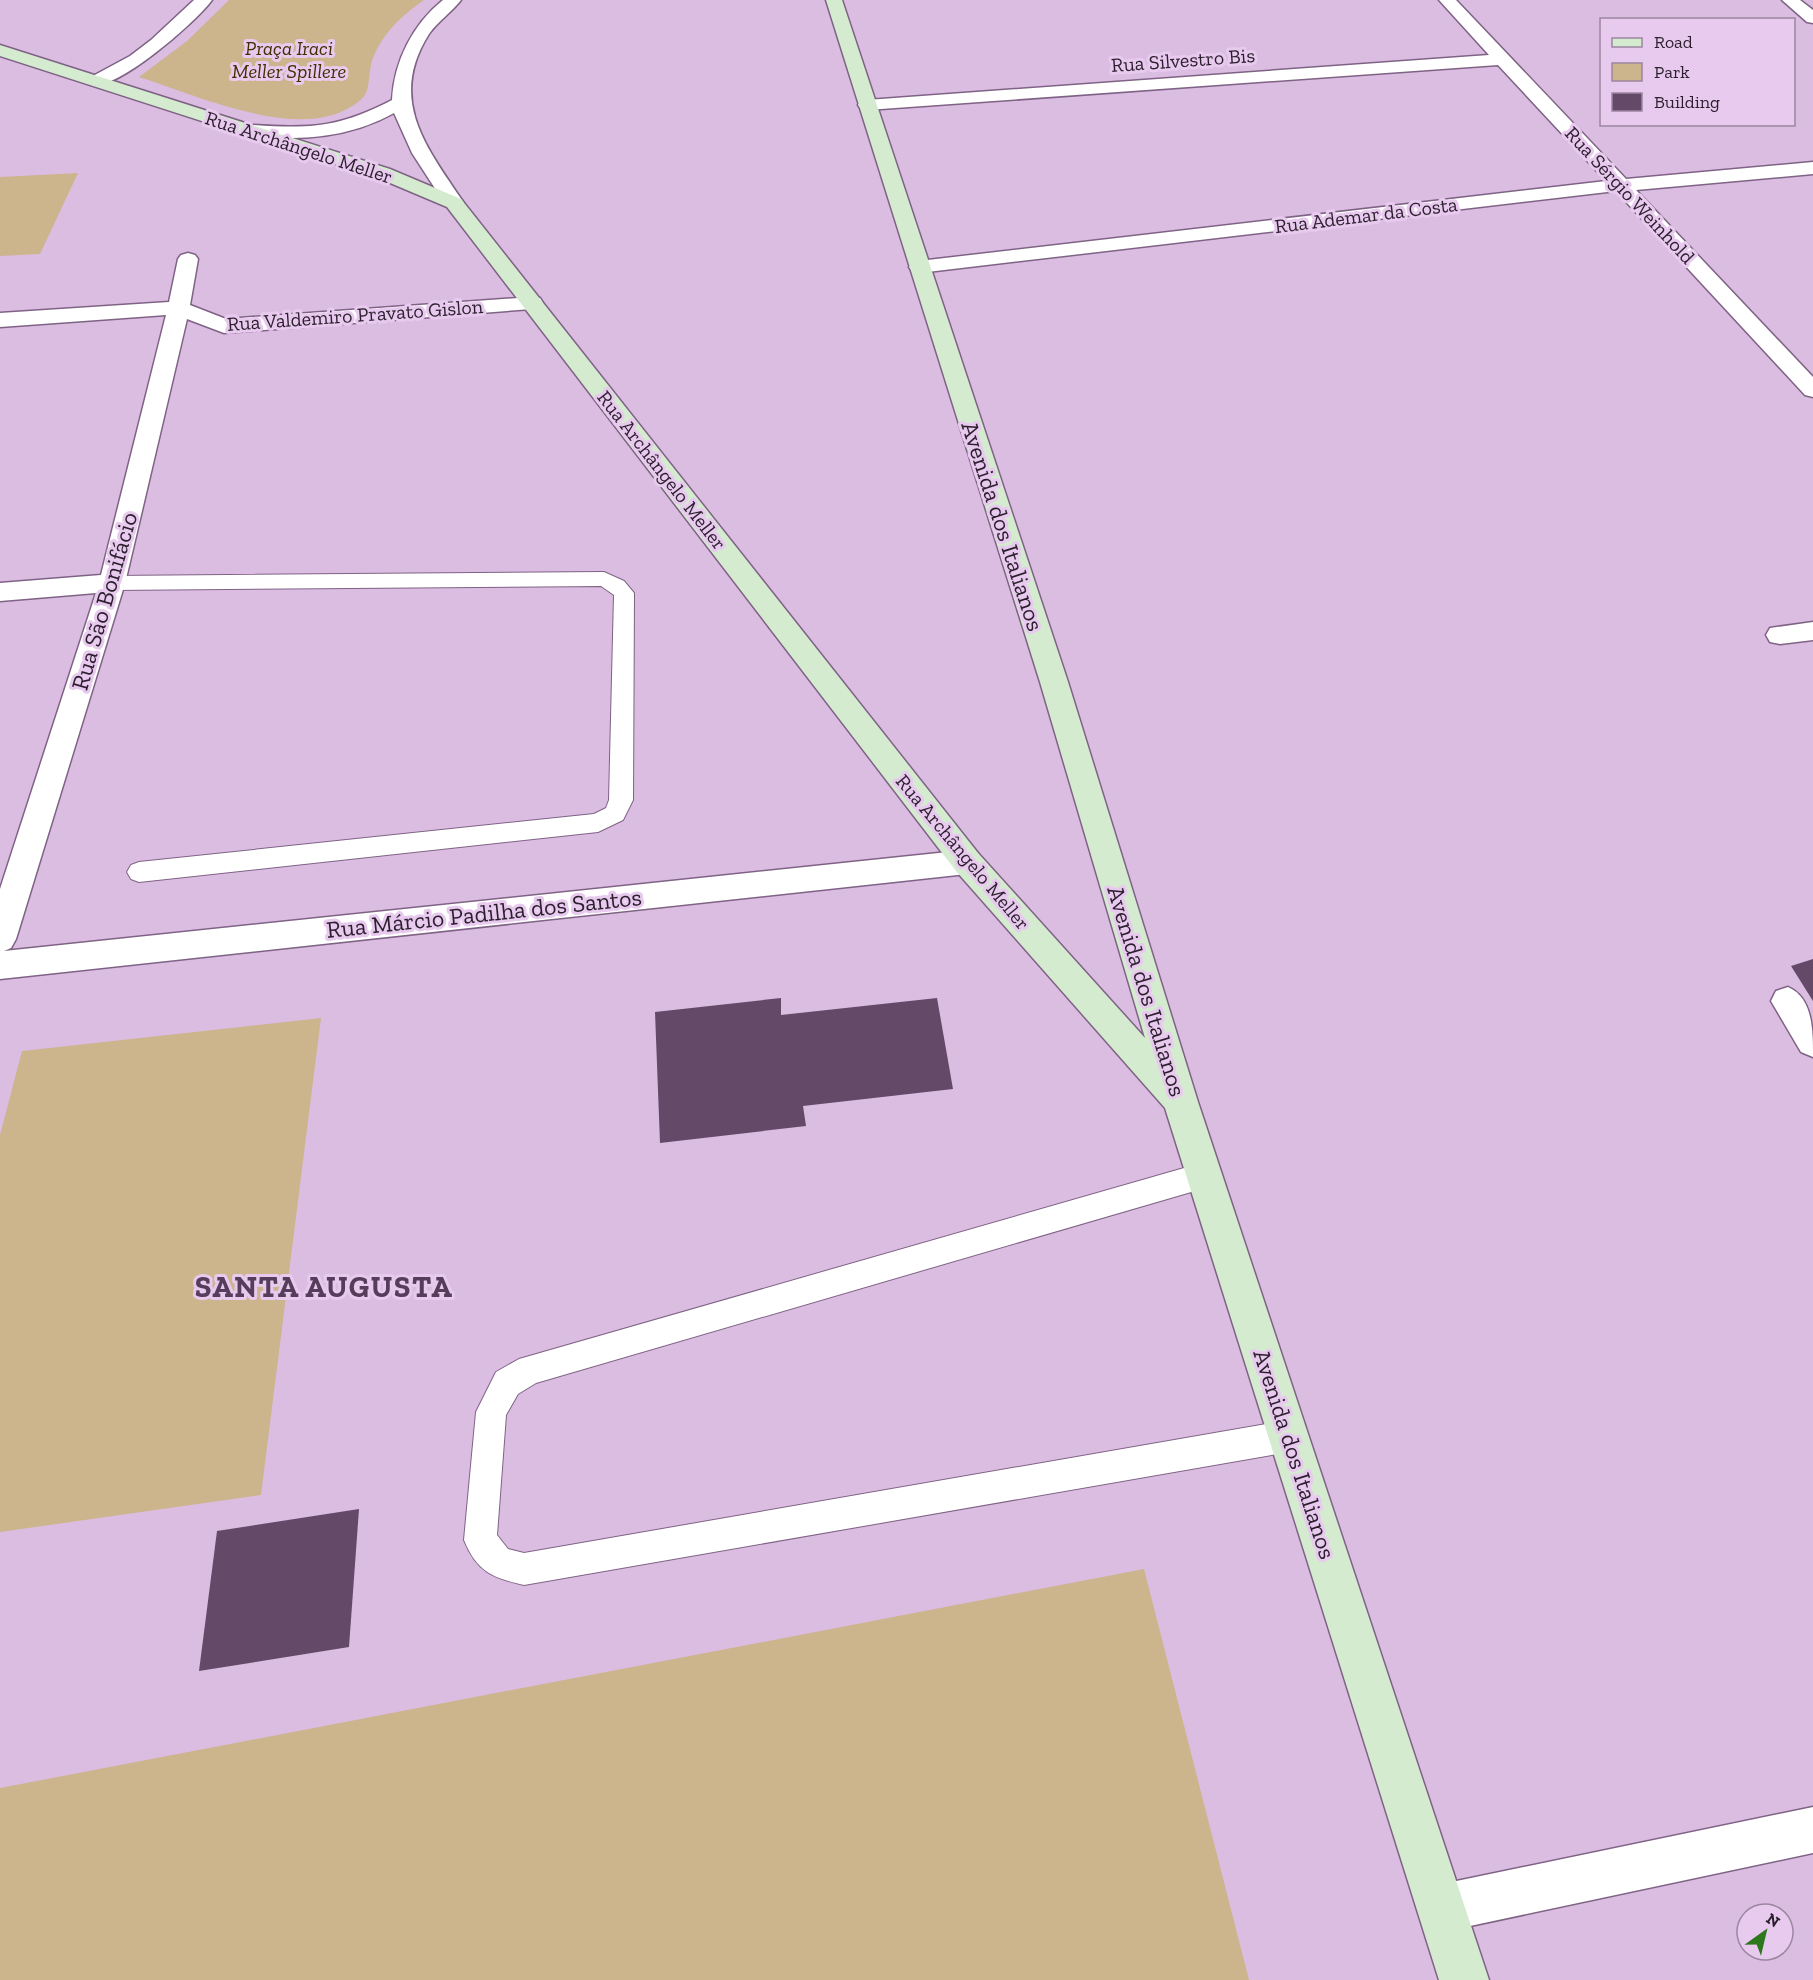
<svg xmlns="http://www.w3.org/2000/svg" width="1813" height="1980" font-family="'Zilla Slab',serif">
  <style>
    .green { fill: #ccb48d }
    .building { fill: #644969 }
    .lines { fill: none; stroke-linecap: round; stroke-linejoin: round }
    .lane-casing { stroke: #7f6385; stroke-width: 2 }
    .street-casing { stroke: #7f6385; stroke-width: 3 }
    .secondary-casing { stroke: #7f6385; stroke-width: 3 }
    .lane { fill: #fff; fill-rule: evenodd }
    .street { fill: #fff; fill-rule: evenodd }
    .secondary { fill: #d4ebd0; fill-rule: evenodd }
    .labels { text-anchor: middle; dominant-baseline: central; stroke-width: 6; stroke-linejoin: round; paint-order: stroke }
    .far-park-label { font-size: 20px; font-style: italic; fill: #442e00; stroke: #e8caef }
    .far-street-label { font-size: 20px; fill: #2b1f2d; stroke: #e8caef }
    .street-label { font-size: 24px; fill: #2b1f2d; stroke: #e8caef }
    .district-label { font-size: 30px; font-weight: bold; letter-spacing: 1.5px; fill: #563d5c; stroke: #e8caef }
  </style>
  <rect width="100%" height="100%" fill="#dbbde2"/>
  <g class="green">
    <path d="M229 0H424C401 16 381 35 372 61 369 71 370 83 366 93 362 101 353 106 345 110 291 138 195 95 139 77L187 41Z"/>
    <polygon points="78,173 40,254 0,256 0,177"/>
    <polygon points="321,1018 261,1495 0,1532 0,1135 22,1051"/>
    <polygon points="1144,1569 1249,1980 0,1980 0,1788"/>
  </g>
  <g class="building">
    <polygon points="1813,959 1813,1001 1791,966"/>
    <polygon points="781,998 781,1015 937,998 953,1089 803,1106 806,1126 660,1143 655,1012"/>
    <polygon points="359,1509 349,1647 199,1671 217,1531"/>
  </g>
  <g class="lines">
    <g class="lane-casing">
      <g id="lane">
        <polygon points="604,572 624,581 634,593 633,800 623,820 598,832 139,882 131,879 127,872 131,865 139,862 594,814 606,808 609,800 614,595 601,586 112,590 105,588 102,583 105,578 112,576"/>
        <path d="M1205 1162 1215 1166 1219 1175 1215 1184 1205 1188 536 1383 518 1394 506 1415 497 1535 508 1549 524 1553 1289 1420 1300 1425 1305 1436 1300 1447 1289 1452 524 1585C493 1578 477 1572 464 1540L476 1412 496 1372 519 1359Z"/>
      </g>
    </g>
    <g class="street-casing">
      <g id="street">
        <path d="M194 0H212C196 22 117 91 91 85L88 81 91 77 130 56 151 40Z"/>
        <path d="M443 0H461C452 12 438 21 429 34 387 100 427 148 464 203L461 207H447L412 153 394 113C349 138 304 140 254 137L247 135 245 131 247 127 254 125C312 129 340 127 392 100 394 61 413 24 443 0Z"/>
        <polygon points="1439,0 1456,0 1626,179 1813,162 1813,174 1636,190 1813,377 1813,397 1805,395 1616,191 919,273 912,271 909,267 912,263 919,261 1606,181 1498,65 867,110 861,109 858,105 861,101 867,100 1489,55"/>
        <polygon points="1782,0 1800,0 1813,10 1813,23 1807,22"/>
        <polygon points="188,253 195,255 198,259 190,305 226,319 532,297 540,298 543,303 540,308 532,309 224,333 187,319 125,583 16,939 11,948 4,951 967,850 978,853 982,862 978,871 967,874 0,979 0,889 96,593 0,601 0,583 101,575 166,315 0,327 0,313 169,302 178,259 181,255"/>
        <polygon points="1813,622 1813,640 1780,644 1770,642 1766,635 1770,628"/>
        <path d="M1788 987C1813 998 1813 1030 1813 1057L1801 1052 1771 1001 1776 991Z"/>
        <polygon points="1813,1807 1813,1853 1442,1932 1425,1925 1418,1908 1425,1891 1442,1884"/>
      </g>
    </g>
    <g class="secondary-casing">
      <polygon id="secondary" points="826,0 842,0 1068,682 1198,1102 1489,1980 1439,1980 1165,1108 956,871 447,207 376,177 0,56 0,45 390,169 461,199 978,853 1145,1038 1040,682"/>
    </g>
    <use href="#lane" class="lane"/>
    <use href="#street" class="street"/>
    <use href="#secondary" class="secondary"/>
  </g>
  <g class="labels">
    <g class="far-park-label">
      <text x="289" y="48">Praça Iraci<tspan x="289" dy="23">Meller Spillere</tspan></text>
    </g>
    <g class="far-street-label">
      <text transform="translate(1183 60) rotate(-4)">Rua Silvestro Bis</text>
      <text transform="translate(299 147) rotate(18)">Rua Archângelo Meller</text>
      <text transform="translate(1630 195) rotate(47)">Rua Sérgio Weinhold</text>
      <text transform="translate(1366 215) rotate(-7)">Rua Ademar da Costa</text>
      <text transform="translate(355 315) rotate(-4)">Rua Valdemiro Pravato Gislon</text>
      <text transform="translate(662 470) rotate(52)">Rua Archângelo Meller</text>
      <text transform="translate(963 852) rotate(50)">Rua Archângelo Meller</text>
    </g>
    <g class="street-label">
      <text transform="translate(1003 526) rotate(72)">Avenida dos Italianos</text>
      <text transform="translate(104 601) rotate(-74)">Rua São Bonifácio</text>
      <text transform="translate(484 913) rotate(-6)">Rua Márcio Padilha dos Santos</text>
      <text transform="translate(1147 991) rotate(73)">Avenida dos Italianos</text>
      <text transform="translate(1295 1454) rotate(72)">Avenida dos Italianos</text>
    </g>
    <g class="district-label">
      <text x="324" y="1287">SANTA AUGUSTA</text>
    </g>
  </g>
  <rect x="1600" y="18" width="195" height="108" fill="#e8caef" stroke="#9c86a1" stroke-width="1.5"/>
  <rect x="1612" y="38" width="30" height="9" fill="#d4ebd0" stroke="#9c86a1" stroke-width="1.5"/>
  <text x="1654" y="48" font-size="18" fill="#2b1f2d">Road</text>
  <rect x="1612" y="63" width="30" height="18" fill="#ccb48d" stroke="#9c86a1" stroke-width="1.5"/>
  <text x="1654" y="78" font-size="18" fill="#2b1f2d">Park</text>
  <rect x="1612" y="93" width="30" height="18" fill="#644969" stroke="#9c86a1" stroke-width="1.5"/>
  <text x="1654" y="108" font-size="18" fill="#2b1f2d">Building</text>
  <g transform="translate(1765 1932) rotate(34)"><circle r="28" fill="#e8caef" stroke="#9c86a1" stroke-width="1.5"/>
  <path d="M0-4.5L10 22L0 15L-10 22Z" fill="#2d771d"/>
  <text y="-9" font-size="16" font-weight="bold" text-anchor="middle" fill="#2b1f2d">N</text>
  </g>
</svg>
